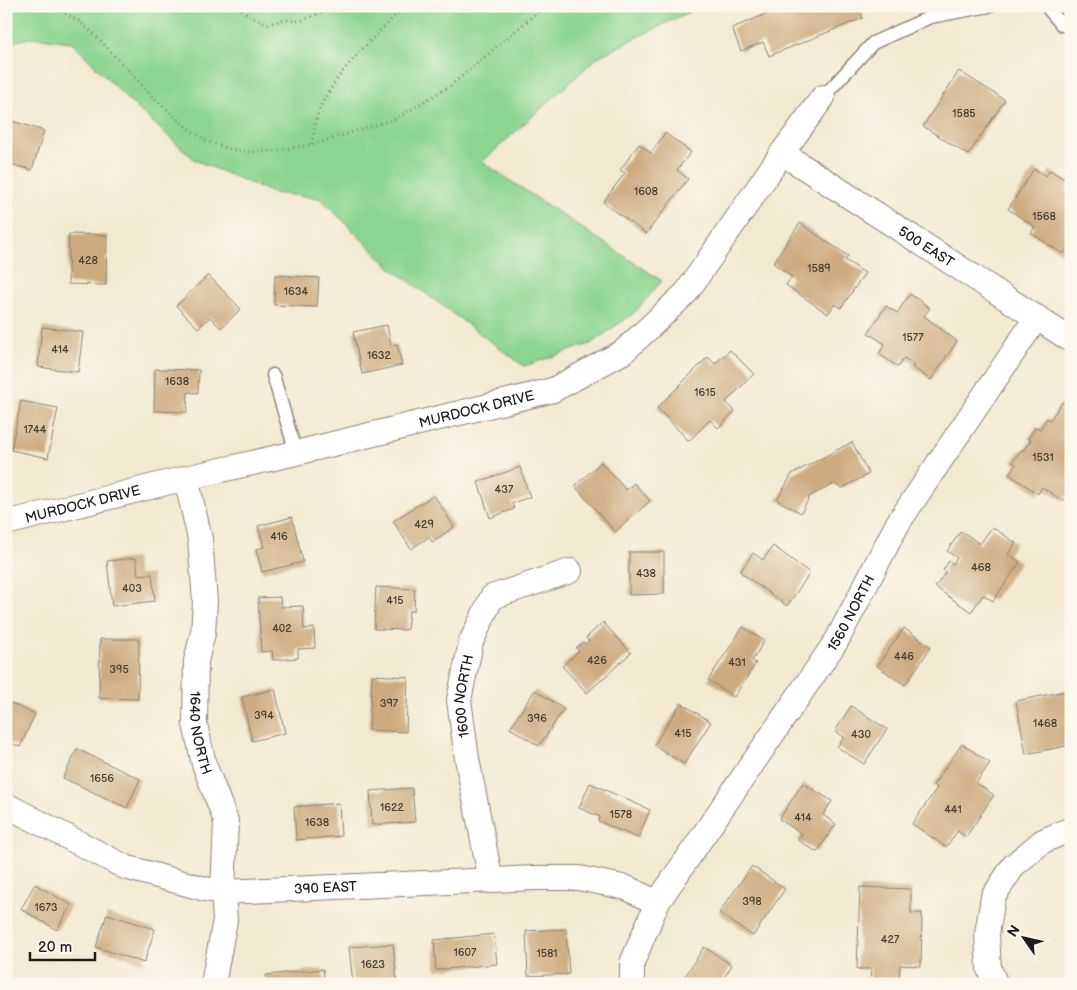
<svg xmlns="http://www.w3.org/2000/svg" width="1077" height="990" font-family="'Balsamiq Sans',sans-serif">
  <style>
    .green { fill: #8bd591; stroke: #547856 }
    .building { fill: #cdab80 }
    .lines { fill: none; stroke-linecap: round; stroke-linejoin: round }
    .service-casing { stroke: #878276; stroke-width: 15 }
    .minor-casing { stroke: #878276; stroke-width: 26 }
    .path { stroke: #878276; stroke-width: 3; stroke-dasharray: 1 4; stroke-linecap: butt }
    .service { stroke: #fff; stroke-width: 12 }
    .minor { stroke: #fff; stroke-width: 24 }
    .labels { text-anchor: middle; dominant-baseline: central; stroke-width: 4.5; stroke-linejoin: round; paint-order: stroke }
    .number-label { font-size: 11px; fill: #484035 }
    .street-label { font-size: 14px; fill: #1c1c1c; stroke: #fbf7ec }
  </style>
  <rect width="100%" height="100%" fill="#fbf7ec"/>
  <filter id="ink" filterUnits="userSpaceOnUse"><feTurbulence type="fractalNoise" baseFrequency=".02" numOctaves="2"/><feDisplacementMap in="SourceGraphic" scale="10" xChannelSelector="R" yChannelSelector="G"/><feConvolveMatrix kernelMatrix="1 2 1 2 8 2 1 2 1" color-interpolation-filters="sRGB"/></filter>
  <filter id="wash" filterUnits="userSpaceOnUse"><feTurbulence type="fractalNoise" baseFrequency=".0096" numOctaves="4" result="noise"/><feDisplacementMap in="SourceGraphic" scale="20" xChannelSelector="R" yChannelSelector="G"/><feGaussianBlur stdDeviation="1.12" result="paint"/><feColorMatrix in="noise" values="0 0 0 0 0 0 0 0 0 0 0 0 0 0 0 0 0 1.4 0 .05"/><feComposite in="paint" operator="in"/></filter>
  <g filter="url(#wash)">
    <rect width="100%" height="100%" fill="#f2e9d0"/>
    <polygon class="green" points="6,6 705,6 691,11 599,56 482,162 662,281 633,314 590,344 524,366 390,267 320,198 273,193 195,160 127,99 72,42 34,37 6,43"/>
    <g id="blocks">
      <g class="building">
        <polygon points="786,6 858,6 863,18 769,56 763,42 741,51 732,28"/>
        <polygon points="959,71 1005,100 968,155 923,126"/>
        <polygon points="6,119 44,131 32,170 6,163"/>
        <polygon points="665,133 691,152 677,170 688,179 646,234 603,202 625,173 620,170 639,144 651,153"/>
        <polygon points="1034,169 1046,176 1050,170 1070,183 1066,189 1071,193 1071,242 1063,254 1031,233 1035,227 1008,209"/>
        <polygon points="800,223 848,256 845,260 865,273 841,308 835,304 828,314 786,285 792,277 773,263"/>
        <polygon points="69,234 107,235 106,285 68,284"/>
        <polygon points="208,275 241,309 221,328 210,317 198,328 176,306"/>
        <polygon points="275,275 319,278 317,307 274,305"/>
        <polygon points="910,294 930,308 924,316 957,341 931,380 912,367 914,364 904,358 898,367 879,354 885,344 868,333 886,306 897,313"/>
        <polygon points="387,325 391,345 397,344 402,365 362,374 353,332"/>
        <polygon points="42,327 83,332 78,372 38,367"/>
        <polygon points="730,350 754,374 726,402 735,411 718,428 710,420 689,441 657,408 708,357 715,364"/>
        <polygon points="155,369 199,370 198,393 188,392 187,412 154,411"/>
        <polygon points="21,401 58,408 48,458 11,450"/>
        <polygon points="1062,402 1071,408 1071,490 1063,501 1042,487 1038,494 1009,474 1016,464 1012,462 1021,450 1023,451 1031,440 1028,439 1036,427 1040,429 1047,418 1050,420"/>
        <polygon points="852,442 869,474 842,488 834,484 810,496 801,513 777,500 792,474"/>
        <polygon points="601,462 626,490 634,483 650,501 615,532 575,486"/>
        <polygon points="520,467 530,497 512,503 514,509 490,518 478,482"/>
        <polygon points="434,495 454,527 432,542 429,537 411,549 393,521"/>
        <polygon points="292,517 303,562 262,572 256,549 264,547 258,526"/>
        <polygon points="992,527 1016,543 1008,554 1020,562 993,601 983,595 971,612 935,587 946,572 943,570 949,561 953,564 957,558 947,551 961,531 980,544"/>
        <polygon points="773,546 810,573 787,606 740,572 753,553 763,560"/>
        <polygon points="629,552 664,552 664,594 629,595"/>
        <polygon points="136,558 138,575 152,574 155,601 112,606 107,561"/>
        <polygon points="376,587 415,589 414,611 409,611 407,630 374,629"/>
        <polygon points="280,597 281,607 303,606 304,629 314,628 315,648 298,649 298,658 273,660 272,651 261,652 258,598"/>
        <polygon points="603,622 631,653 587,693 562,666 579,651 576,648 583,642 585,644 589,641 586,638"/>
        <polygon points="743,627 764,641 752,661 756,663 734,697 708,680"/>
        <polygon points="904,628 931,647 905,685 877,666"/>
        <polygon points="100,639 139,639 138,699 99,698"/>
        <polygon points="372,675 408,677 406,732 369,730"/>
        <polygon points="275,689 285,733 252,741 242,697"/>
        <polygon points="535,690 564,709 539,746 510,728"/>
        <polygon points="1071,690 1071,745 1026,754 1016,701"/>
        <polygon points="6,701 35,714 20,747 6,741"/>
        <polygon points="681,703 711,722 684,764 654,745"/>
        <polygon points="851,706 887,729 864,764 837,747 844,737 835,731"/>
        <polygon points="962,744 990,763 976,783 994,795 966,837 958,831 946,847 912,824 937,788 933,785"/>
        <polygon points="77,749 140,779 127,808 63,778"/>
        <polygon points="590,783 650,810 638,838 598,821 600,817 579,808"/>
        <polygon points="803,783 832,801 823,815 836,824 817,852 798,840 802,834 779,819"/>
        <polygon points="412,788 415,822 372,825 370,791"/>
        <polygon points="339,803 341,836 296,840 294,807"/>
        <polygon points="752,866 785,889 753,936 719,913"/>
        <polygon points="35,884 71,905 57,930 21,909"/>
        <polygon points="860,887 911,889 911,913 922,913 921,966 900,965 899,982 870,981 871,969 857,969"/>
        <polygon points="1071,904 1071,915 1066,911"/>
        <polygon points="107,914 155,929 144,963 96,947"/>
        <polygon points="566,929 569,974 528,976 526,931"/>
        <polygon points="494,934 497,964 436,970 434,940"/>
        <polygon points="393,944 397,981 353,984 349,947"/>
        <polygon points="704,947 732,965 720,984 680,984"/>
        <polygon points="323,969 325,984 267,984 266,975"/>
      </g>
    </g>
  </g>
  <g filter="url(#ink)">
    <use href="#blocks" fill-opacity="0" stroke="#878276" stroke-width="1"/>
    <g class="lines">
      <g class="service-casing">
        <g id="service">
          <polyline points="1046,6 1062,25"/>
          <polyline points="823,97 873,43 930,17 989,6"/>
          <polyline points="273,375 296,453"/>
        </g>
      </g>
      <g class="minor-casing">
        <g id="minor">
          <path id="s1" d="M782 153 1071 340"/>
          <path id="s2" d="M186 478 200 539 205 601 203 633 196 661 195 724 204 764 226 821 223 892 225 920 213 984"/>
          <path id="s3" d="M6 523 186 478 296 453 553 390 623 352 686 293 782 153 823 97"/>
          <path id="s4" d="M6 805 125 867 205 889 223 892 536 878H579L627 888 657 903"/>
          <path id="s5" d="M491 881 467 759 459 700 471 642 492 597 570 571"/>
          <path id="s6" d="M632 984V963L657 903 837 640 898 523 1037 317"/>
          <polyline points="996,984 989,969 987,934 993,897 1014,865 1043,841 1071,829"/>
        </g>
      </g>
      <g class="path">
        <polyline points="52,6 80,22 95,35 151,95 186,127 206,141 230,149 249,152 272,151 311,145 395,119 450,86 545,6"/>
        <polyline points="238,6 251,17 268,24 285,20 300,21 331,9 342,6 399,12 415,6"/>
        <path d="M311 144C314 133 315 121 319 110 337 71 369 42 399 12"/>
      </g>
      <use href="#service" class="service"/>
      <use href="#minor" class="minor"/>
    </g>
  </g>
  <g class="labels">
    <g class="number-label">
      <text x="964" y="113">1585</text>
      <text x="646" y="191">1608</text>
      <text x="1044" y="216">1568</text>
      <text x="88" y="260">428</text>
      <text x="819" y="268">1589</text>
      <text x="296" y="291">1634</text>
      <text x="913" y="337">1577</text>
      <text x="60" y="349">414</text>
      <text x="379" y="355">1632</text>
      <text x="177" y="381">1638</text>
      <text x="705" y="392">1615</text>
      <text x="35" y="429">1744</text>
      <text x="1043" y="457">1531</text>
      <text x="504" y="489">437</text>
      <text x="424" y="524">429</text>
      <text x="279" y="536">416</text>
      <text x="981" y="567">468</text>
      <text x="646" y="573">438</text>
      <text x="132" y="588">403</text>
      <text x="395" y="600">415</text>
      <text x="282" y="628">402</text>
      <text x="904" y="656">446</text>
      <text x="597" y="660">426</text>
      <text x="737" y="662">431</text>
      <text x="119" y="669">395</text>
      <text x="389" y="703">397</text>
      <text x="264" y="715">394</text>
      <text x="537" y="718">396</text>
      <text x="1045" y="723">1468</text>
      <text x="683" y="733">415</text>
      <text x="861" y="734">430</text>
      <text x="102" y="778">1656</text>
      <text x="392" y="807">1622</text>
      <text x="953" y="809">441</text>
      <text x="621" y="814">1578</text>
      <text x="803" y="817">414</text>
      <text x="317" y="822">1638</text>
      <text x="752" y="901">398</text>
      <text x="46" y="907">1673</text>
      <text x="890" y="939">427</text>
      <text x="465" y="952">1607</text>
      <text x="547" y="953">1581</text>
      <text x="373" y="964">1623</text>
    </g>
    <g class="street-label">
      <text stroke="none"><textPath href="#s1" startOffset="172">500 EAST</textPath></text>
      <text stroke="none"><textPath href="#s3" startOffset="484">MURDOCK DRIVE</textPath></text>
      <text stroke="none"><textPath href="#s3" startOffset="79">MURDOCK DRIVE</textPath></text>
      <text stroke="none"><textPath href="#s6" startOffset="435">1560 NORTH</textPath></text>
      <text stroke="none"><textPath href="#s5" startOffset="188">1600 NORTH</textPath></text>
      <text stroke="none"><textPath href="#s2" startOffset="258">1640 NORTH</textPath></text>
      <text stroke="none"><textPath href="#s4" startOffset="338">390 EAST</textPath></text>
    </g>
  </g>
  <rect width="1077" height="990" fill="none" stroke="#fbf7ec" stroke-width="25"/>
  <g transform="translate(1024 938) rotate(304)" stroke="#fbf7ec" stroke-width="4" paint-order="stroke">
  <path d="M0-4L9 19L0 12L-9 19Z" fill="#1c1c1c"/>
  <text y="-8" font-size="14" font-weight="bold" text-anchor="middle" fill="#1c1c1c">N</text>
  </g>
  <path d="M30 952v8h65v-8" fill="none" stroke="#1c1c1c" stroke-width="2.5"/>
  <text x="38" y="952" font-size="15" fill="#1c1c1c" stroke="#fbf7ec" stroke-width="4" paint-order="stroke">20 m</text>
</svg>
